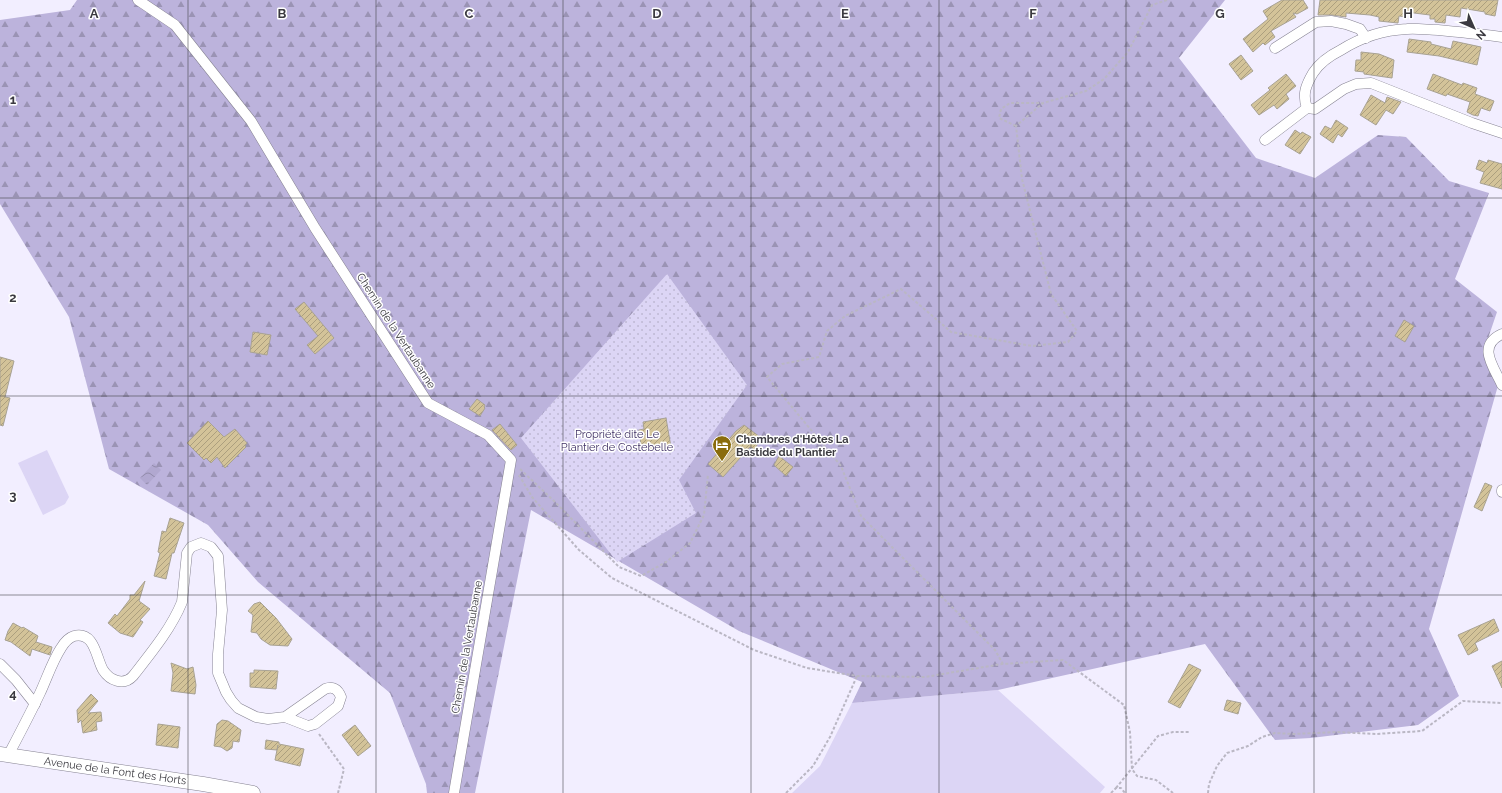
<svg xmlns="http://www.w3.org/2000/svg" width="1502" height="793" font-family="Raleway,sans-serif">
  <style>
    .green { fill: #dcd5f5 }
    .forest { fill: url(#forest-firs) }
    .park { fill: url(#park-dots) }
    .water { fill: url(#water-waves) }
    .building { fill: url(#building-hatch); stroke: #a8a293 }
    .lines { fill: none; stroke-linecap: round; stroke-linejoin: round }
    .street-casing { stroke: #868392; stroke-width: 11 }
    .secondary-casing { stroke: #868392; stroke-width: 15 }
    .path { stroke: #bab7c4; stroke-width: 2; stroke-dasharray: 3 2; stroke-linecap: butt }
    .street { stroke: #fff; stroke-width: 10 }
    .secondary { stroke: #fff; stroke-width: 14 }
    .grid { fill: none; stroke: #3b3a40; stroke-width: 1; stroke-opacity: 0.55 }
    .labels { text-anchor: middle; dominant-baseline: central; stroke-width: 3; stroke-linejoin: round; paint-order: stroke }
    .street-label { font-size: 11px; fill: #3b3a40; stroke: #fff }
    .park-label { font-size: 11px; fill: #3f3064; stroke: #fff }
    .poi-label { font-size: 11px; font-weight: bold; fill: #3b3a40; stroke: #fff; text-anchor: start }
    .grid-label { font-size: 13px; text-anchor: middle; font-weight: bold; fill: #3b3a40; stroke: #fff; stroke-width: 3; stroke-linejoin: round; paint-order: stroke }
  </style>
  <defs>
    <pattern id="forest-firs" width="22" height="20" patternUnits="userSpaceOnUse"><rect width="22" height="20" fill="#bcb3dc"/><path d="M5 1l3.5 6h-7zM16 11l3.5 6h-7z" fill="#9a93b4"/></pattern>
    <pattern id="park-dots" width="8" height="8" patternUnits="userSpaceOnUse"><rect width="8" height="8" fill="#dcd5f5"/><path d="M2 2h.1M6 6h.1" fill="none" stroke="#beb8d3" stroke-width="1.8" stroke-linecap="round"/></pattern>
    <pattern id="water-waves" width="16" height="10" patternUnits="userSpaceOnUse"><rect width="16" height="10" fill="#b1a8d0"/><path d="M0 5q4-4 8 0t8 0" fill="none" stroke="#918aaa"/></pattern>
    <pattern id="building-hatch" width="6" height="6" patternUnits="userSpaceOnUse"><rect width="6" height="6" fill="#d3c399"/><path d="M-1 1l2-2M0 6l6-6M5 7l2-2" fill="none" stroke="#ac9f7e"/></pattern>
  </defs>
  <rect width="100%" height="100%" fill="#f2eeff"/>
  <g class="green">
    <polygon points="47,450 69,497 65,504 43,515 18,463"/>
    <polygon points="998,690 1105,787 1100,793 792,793 820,766 852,703"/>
  </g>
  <polygon class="forest" points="77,0 1225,0 1179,58 1256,158 1315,178 1378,135 1406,137 1449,181 1489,193 1455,279 1497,312 1483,353 1499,382 1429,629 1459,696 1418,725 1311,738 1275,740 1205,644 998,690 852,703 862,682 739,631 531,510 475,793 427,793 426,784 390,693 258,582 208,525 109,469 69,317 0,204 0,20 70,10"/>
  <polygon class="park" points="667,274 747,385 679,480 696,513 617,562 521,438"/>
  <polygon class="water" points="154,463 161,470 147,485 140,478"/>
  <g class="building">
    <polygon points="1282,0 1303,0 1308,8 1297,14 1293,13 1296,17 1271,31 1275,37 1265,45 1263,43 1253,52 1243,39 1268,19 1263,11"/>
    <polygon points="1320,0 1498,0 1495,16 1485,14 1485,12 1461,8 1460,17 1446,15 1445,23 1435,22 1435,19 1430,19 1430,15 1406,12 1406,17 1399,16 1398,23 1379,21 1379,17 1370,15 1346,13 1346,17 1332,15 1318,15"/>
    <polygon points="1409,39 1431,42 1431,44 1451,49 1453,41 1481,47 1477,65 1439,56 1407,52"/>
    <polygon points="1361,52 1379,54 1394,60 1392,78 1364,74 1364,72 1355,71 1356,60 1361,60"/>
    <polygon points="1241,55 1253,71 1241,80 1229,64"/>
    <polygon points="1286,74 1296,86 1286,94 1289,99 1277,109 1274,105 1259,115 1251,105 1270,90 1268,88"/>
    <polygon points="1433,74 1462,85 1463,83 1477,88 1475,94 1494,101 1490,111 1481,108 1478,116 1473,115 1467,112 1470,102 1447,94 1446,96 1427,89"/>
    <polygon points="1371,95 1385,103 1387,97 1401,102 1393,114 1386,110 1376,125 1360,115"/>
    <polygon points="1336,120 1348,128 1342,137 1338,134 1333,143 1320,134 1325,126 1331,129"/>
    <polygon points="1295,130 1301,134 1302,132 1311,137 1300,154 1285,145"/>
    <polygon points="1479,160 1487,163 1488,160 1502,164 1502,189 1480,183 1484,172 1476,169"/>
    <polygon points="304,302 334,338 315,354 307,345 318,336 295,309"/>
    <polygon points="1404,320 1414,326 1405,342 1395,336"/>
    <polygon points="253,332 271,335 267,355 250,352"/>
    <polygon points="0,357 14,361 5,397 10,398 3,426 0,425"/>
    <polygon points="477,399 485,405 484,407 485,408 480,416 469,409"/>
    <polygon points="666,418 671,447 647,451 646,445 641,445 639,430 644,429 643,422"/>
    <polygon points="208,421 224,437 235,429 247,443 245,446 246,447 225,468 217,457 211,463 206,458 204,460 187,443"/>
    <polygon points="500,424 517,445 511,450 492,430"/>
    <polygon points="744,425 760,437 755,450 750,447 723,477 708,464 736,431"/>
    <polygon points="779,456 793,467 786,476 774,465"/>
    <polygon points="1485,483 1492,486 1482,511 1474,507"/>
    <polygon points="170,518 184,523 174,553 172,553 166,579 154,576 160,553 158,552 162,531 166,532"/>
    <polygon points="145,581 139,601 150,609 140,620 143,622 133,637 120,633 108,623 115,614 117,616 130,599 130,595 134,595"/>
    <polygon points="260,602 276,618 292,639 288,646 270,645 261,639 257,633 251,632 253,615 248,611 254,604"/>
    <polygon points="1494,619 1499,631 1475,643 1478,650 1468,655 1458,635"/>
    <polygon points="13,623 22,628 23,627 38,636 36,642 52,647 50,655 32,649 30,656 11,642 5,640 8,631"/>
    <polygon points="1502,661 1502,688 1492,666"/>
    <polygon points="171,663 187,669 193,667 196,685 195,694 171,691 173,673"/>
    <polygon points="1189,664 1201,670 1180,708 1168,702"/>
    <polygon points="254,670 278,671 276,689 250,687 250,673 254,673"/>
    <polygon points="91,694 98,701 88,713 101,712 102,721 96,722 97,730 83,733 81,720 78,723 77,710"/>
    <polygon points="1227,700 1241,703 1238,714 1224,710"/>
    <polygon points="222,720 228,721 241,730 239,742 233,741 232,748 227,751 221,747 214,746 217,724"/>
    <polygon points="158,724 180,727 178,748 156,745"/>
    <polygon points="355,725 371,746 358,756 342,735"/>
    <polygon points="266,740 279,742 279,744 304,749 300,766 275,760 278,745 277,750 265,749"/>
  </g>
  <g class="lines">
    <g class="street-casing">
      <g id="street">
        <polyline points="138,0 175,25 251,121 315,228 428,403 488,435 511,460 454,793"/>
        <path d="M1502 37C1481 34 1459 32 1438 30 1428 30 1417 28 1407 29 1384 30 1360 38 1341 50 1329 56 1320 62 1313 73 1306 85 1302 94 1307 108L1315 109 1344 89 1356 84 1371 83 1472 123 1502 133"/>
        <polyline points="1275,48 1316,22 1331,21 1346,24 1360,29 1366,38"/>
        <polyline points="1265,140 1307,108"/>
        <path d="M1502 334C1476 346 1494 367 1502 385"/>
        <polyline points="1502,490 1502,492"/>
        <polyline points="0,664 16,680 35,704"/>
        <path d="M10 755 11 750C21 731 31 712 40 693 47 678 52 662 61 648 64 643 68 638 74 636 95 631 96 658 103 670 110 681 124 686 133 676 151 653 171 629 182 602L187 553 191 547 201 543 211 547 218 556 222 610 218 654V673L226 692 231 700 238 708 256 717 268 719 285 717 308 726 315 724 338 706 341 697C338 689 333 686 325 689L285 717"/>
      </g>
    </g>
    <g class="secondary-casing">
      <polyline id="secondary" points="0,754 203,784 253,793"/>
    </g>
    <g class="path">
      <polyline points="1167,0 1152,5 1128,52 1104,79 1086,91 1043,103 1016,126 1022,179 1051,294 1077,331 1068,342 1032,346 951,332 901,289 845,316 827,331 819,357 782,364 767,377 841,466 861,516 995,650 1003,664 1063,660 1124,705 1130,732 1132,769 1137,776 1156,780 1173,793"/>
      <polyline points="1016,126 999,118 1001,109 1010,103 1042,103"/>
      <polyline points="520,469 554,501 619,567 641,576 666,562 690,543 704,515 708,474"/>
      <polyline points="519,475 532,497 579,550 612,578 754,650 807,668 857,676 925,677 1002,664"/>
      <polyline points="319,734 344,769 338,793"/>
      <polyline points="1116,788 1158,736 1173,732 1189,732"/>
      <polyline points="786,793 813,766 830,737 857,676"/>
      <polyline points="1111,793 1116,788 1121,788 1125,793"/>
      <polyline points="1208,793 1209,784 1217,766 1227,753 1248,746 1262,737 1275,733 1294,734 1337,732 1376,734 1422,731 1463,701 1502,703"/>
    </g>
    <use href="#street" class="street"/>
    <use href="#secondary" class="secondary"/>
  </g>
  <path class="grid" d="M188 0V793M376 0V793M563 0V793M751 0V793M939 0V793M1126 0V793M1314 0V793M0 198H1502M0 396H1502M0 595H1502"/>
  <defs>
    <g id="hotel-pin" transform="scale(1)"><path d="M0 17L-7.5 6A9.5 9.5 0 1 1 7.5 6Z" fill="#8a6c0c" stroke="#fff"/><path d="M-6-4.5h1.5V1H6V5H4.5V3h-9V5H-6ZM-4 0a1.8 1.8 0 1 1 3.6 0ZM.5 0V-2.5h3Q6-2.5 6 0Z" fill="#fff"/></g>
  </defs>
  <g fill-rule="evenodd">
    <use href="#hotel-pin" x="722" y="445"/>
  </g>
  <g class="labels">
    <g class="street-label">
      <text transform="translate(396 331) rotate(57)">Chemin de la Vertaubanne</text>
      <text transform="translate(467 647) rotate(-80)">Chemin de la Vertaubanne</text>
      <text transform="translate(115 771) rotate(8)">Avenue de la Font des Horts</text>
    </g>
    <g class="park-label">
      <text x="617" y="434">Propriété dite Le<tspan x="617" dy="13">Plantier de Costebelle</tspan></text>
    </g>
    <g class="poi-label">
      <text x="736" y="439">Chambres d'Hôtes La<tspan x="736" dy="13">Bastide du Plantier</tspan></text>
    </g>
  </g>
  <g class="grid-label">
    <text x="94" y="18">A</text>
    <text x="282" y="18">B</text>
    <text x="469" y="18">C</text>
    <text x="657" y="18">D</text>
    <text x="845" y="18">E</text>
    <text x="1033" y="18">F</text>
    <text x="1220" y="18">G</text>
    <text x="1408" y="18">H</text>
    <text x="13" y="104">1</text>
    <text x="13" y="302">2</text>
    <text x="13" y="500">3</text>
    <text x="13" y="698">4</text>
  </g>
  <g transform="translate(1474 28) rotate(135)" stroke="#ffffff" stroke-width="3" paint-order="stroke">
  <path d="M0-3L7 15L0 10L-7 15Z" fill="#3b3a40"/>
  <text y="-6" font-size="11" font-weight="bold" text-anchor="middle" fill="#3b3a40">N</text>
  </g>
</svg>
